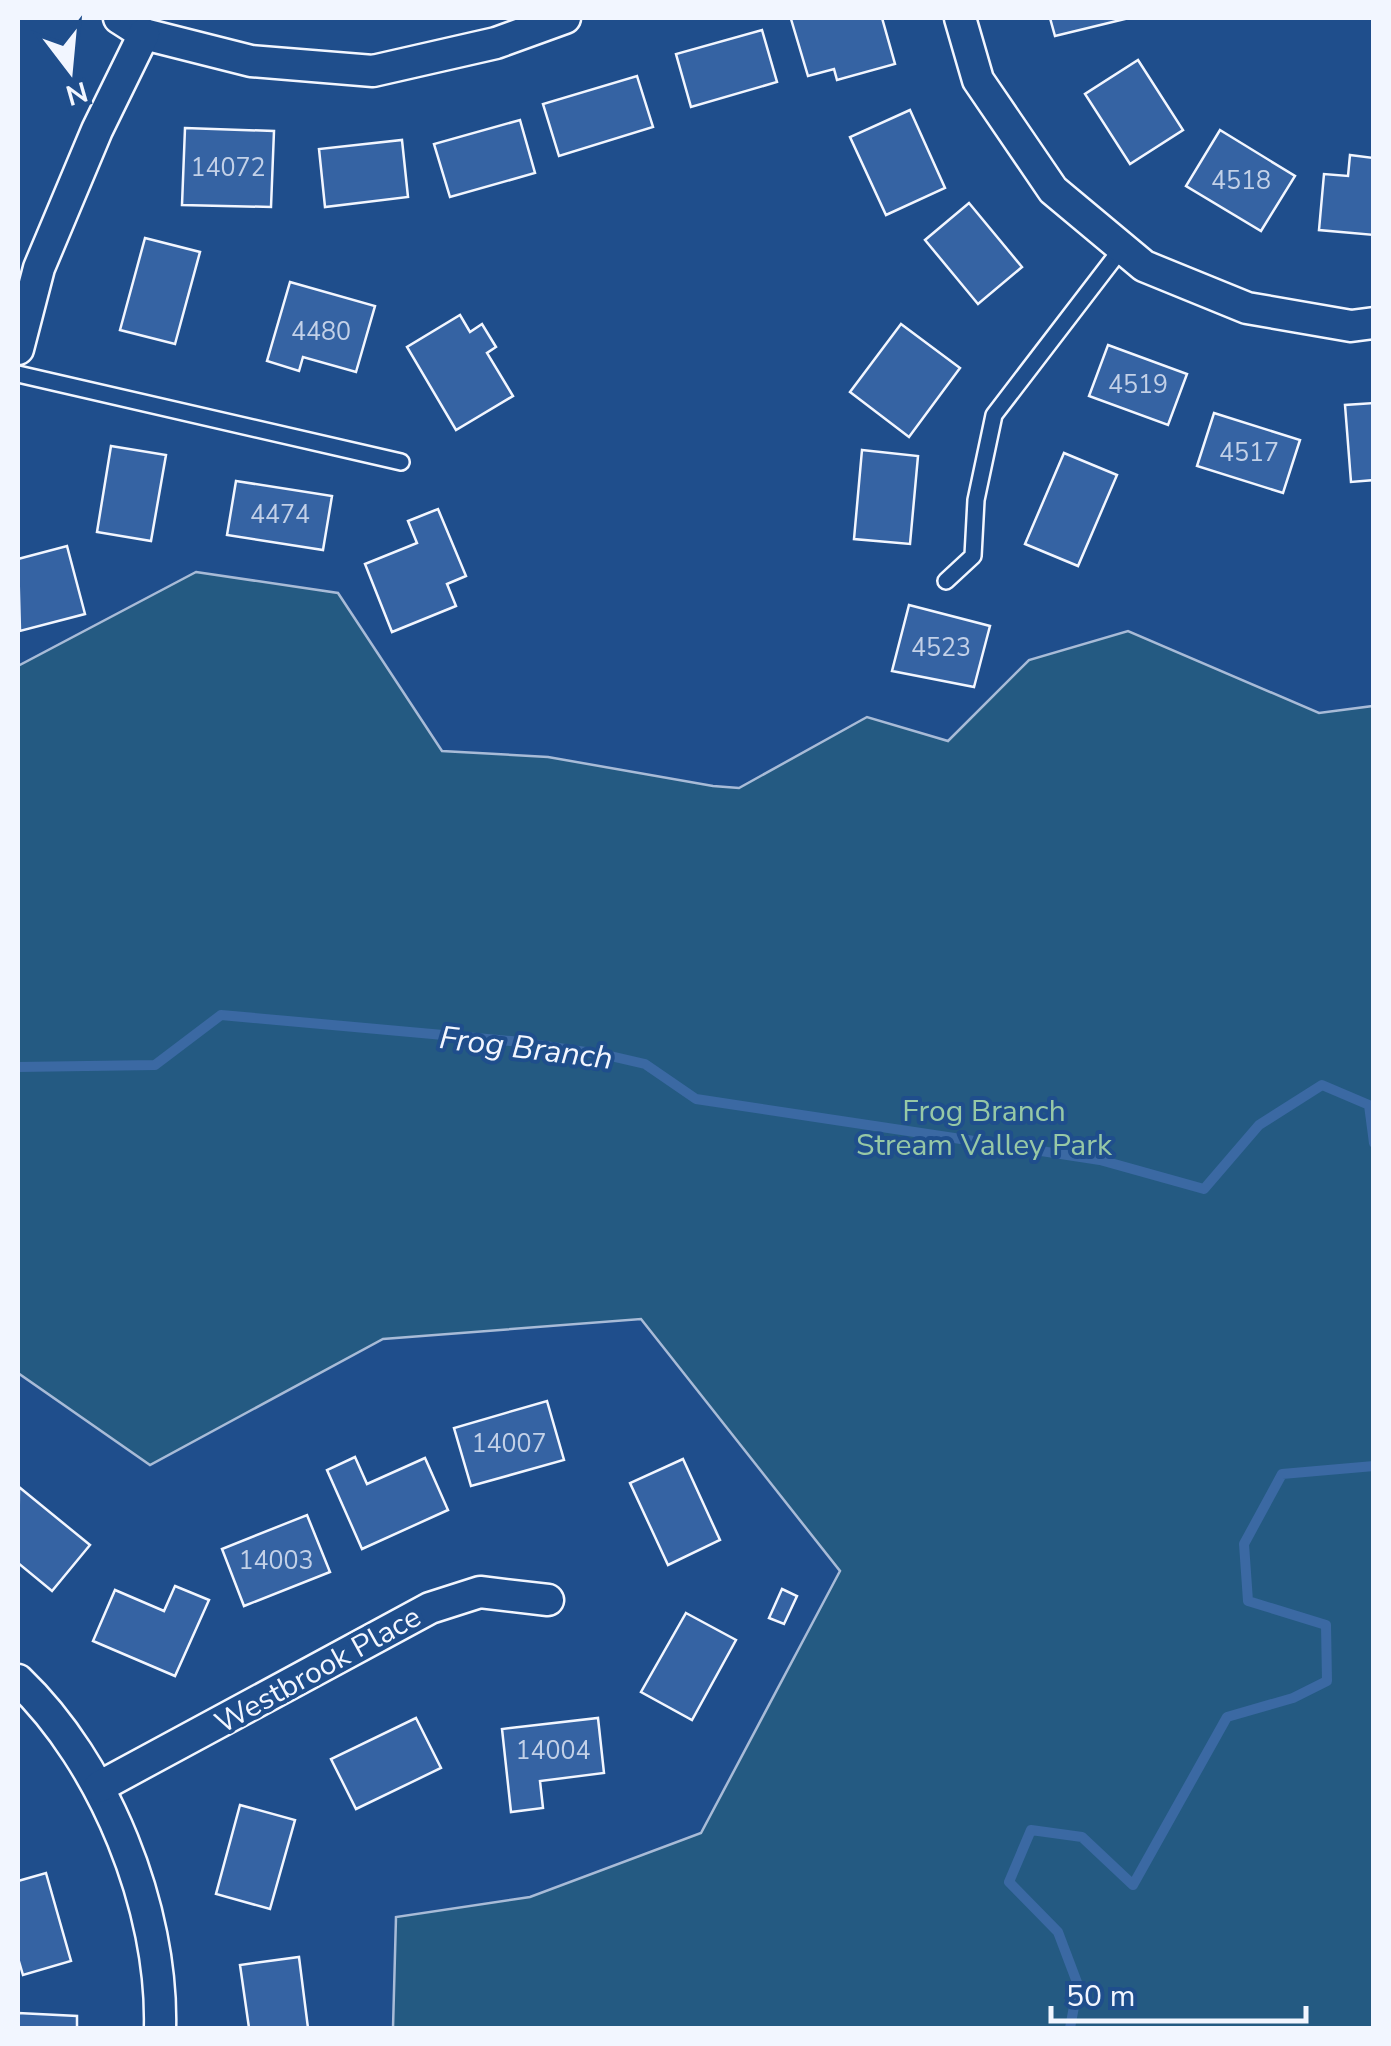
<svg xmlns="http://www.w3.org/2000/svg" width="1391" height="2046" font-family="'Nunito Sans',sans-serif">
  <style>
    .green { fill: #245a82; stroke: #a8bbd7; stroke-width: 2.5 }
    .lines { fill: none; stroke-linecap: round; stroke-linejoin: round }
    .stream { stroke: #3b69a3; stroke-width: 10 }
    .building { fill: #3563a3; stroke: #f2f6ff; stroke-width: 2.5 }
    .lane-casing { stroke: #f2f6ff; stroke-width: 20 }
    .street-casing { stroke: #f2f6ff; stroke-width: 35 }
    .lane { stroke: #1f4e8c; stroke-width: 15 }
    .street { stroke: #1f4e8c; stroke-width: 30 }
    .labels { text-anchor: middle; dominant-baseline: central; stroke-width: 8; stroke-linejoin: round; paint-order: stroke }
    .number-label { font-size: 25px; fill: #c3d1e8 }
    .park-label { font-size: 30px; fill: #97c8a6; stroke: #1f4e8c }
    .street-label { font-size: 30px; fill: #f2f6ff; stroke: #1f4e8c }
    .water-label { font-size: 32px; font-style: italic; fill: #f2f6ff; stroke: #1f4e8c }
  </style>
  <rect width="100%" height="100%" fill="#1f4e8c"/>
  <polygon class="green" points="196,572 338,593 442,751 548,757 713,786 739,788 867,717 948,741 1029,660 1128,631 1319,713 1373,706 1373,2028 393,2028 396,1917 530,1897 701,1833 840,1571 641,1319 383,1339 150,1465 18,1373 18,666"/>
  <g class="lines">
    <g class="stream">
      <polyline points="18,1067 155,1065 221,1015 511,1041 606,1055 645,1064 696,1099 1100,1160 1204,1189 1259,1125 1322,1085 1369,1105 1374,1143"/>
      <polyline points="1070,2028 1078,1985 1058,1932 1009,1882 1031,1830 1082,1837 1133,1885 1227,1717 1293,1698 1327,1681 1326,1625 1248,1601 1244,1544 1282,1474 1374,1466"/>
    </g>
  </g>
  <g class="building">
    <polygon points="796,18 882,18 895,64 837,80 834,69 808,76 791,19"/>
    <polygon points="1050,18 1129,18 1055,36"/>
    <polygon points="762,30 777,82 691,107 676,54"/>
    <polygon points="1138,60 1183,130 1130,164 1085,94"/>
    <polygon points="637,76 653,127 559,156 543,104"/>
    <polygon points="910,110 945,188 886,215 850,137"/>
    <polygon points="520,120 535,173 450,197 434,144"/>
    <polygon points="185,128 274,131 271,207 182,205"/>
    <polygon points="1220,130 1295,176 1261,231 1186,186"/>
    <polygon points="402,140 408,197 325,207 319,149"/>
    <polygon points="1350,155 1374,158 1374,235 1319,230 1324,174 1348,176"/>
    <polygon points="969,203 1022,267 978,304 925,240"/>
    <polygon points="145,238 200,252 175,344 120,330"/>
    <polygon points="290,282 375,306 356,372 303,357 299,371 267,361"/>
    <polygon points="460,315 470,332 482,324 496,347 487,353 513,396 456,430 407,347"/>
    <polygon points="901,324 960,368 909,437 850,392"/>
    <polygon points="1108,345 1187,374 1168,425 1089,396"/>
    <polygon points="1374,403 1374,480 1351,482 1345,405"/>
    <polygon points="1214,413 1300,440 1283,493 1197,466"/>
    <polygon points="111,446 166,455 151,541 97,532"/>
    <polygon points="862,450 918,456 910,544 854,539"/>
    <polygon points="1064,453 1117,475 1078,566 1025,544"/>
    <polygon points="236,481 332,496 323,550 227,535"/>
    <polygon points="438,509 466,576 447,584 456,606 392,632 365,564 417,543 408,521"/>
    <polygon points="67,546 85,614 20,631 18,559"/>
    <polygon points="909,605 990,626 974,687 892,671"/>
    <polygon points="547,1401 564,1460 471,1486 454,1428"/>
    <polygon points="355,1457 367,1484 425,1458 448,1510 362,1549 327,1470"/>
    <polygon points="683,1459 720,1540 668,1565 630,1483"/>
    <polygon points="19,1487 90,1545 52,1591 18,1563"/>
    <polygon points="307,1515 330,1572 244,1606 222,1549"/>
    <polygon points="175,1586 209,1600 175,1676 93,1641 115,1590 164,1611"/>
    <polygon points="782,1589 797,1596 784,1624 769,1618"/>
    <polygon points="686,1613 736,1640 692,1720 641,1692"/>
    <polygon points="416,1718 441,1768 356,1809 331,1759"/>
    <polygon points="598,1718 604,1773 540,1781 543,1808 511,1812 502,1729"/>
    <polygon points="240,1805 295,1820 270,1909 216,1894"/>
    <polygon points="46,1873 71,1961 23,1975 18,1958 18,1881"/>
    <polygon points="299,1957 308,2028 249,2028 240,1965"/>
    <polygon points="18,2013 77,2016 77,2028 18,2028"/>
  </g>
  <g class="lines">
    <g class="lane-casing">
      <g id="lane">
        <polyline points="18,374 401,462"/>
        <polyline points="946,581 973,556 976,500 994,415 1122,248"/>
      </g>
    </g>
    <g class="street-casing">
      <g id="street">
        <polyline points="119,18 144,34 251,61 373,71 496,43 565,18"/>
        <polyline points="960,18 978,80 1053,190 1144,266 1247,308 1351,326 1374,323"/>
        <polyline points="18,349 39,268 97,130 144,34"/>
        <path d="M18 1680C105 1763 163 1908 160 2028"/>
        <polyline points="99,1787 430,1608 480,1592 548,1600"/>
      </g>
    </g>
    <use href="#lane" class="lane"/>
    <use href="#street" class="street"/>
  </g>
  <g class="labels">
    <g class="number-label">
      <text x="228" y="168">14072</text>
      <text x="1241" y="181">4518</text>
      <text x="321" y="332">4480</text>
      <text x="1138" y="385">4519</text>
      <text x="1249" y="453">4517</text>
      <text x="280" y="515">4474</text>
      <text x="941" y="648">4523</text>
      <text x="509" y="1444">14007</text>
      <text x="276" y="1561">14003</text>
      <text x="553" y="1751">14004</text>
    </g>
    <g class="park-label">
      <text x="984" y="1111">Frog Branch<tspan x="984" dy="34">Stream Valley Park</tspan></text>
    </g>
    <g class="street-label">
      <text transform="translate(318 1670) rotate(-29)">Westbrook Place</text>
    </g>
    <g class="water-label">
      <text transform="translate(526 1048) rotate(7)">Frog Branch</text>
    </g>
  </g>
  <rect width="1391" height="2046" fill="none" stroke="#f2f6ff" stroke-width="40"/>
  <g transform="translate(70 70) rotate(164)" stroke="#1f4e8c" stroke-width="8" paint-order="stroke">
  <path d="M0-8L18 38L0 25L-18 38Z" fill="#f2f6ff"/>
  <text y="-15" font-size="28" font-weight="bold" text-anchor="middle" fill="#f2f6ff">N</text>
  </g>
  <path d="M1051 2006v15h255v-15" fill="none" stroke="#f2f6ff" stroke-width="5"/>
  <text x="1066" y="2006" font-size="30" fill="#f2f6ff" stroke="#1f4e8c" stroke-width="8" paint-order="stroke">50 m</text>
</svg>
